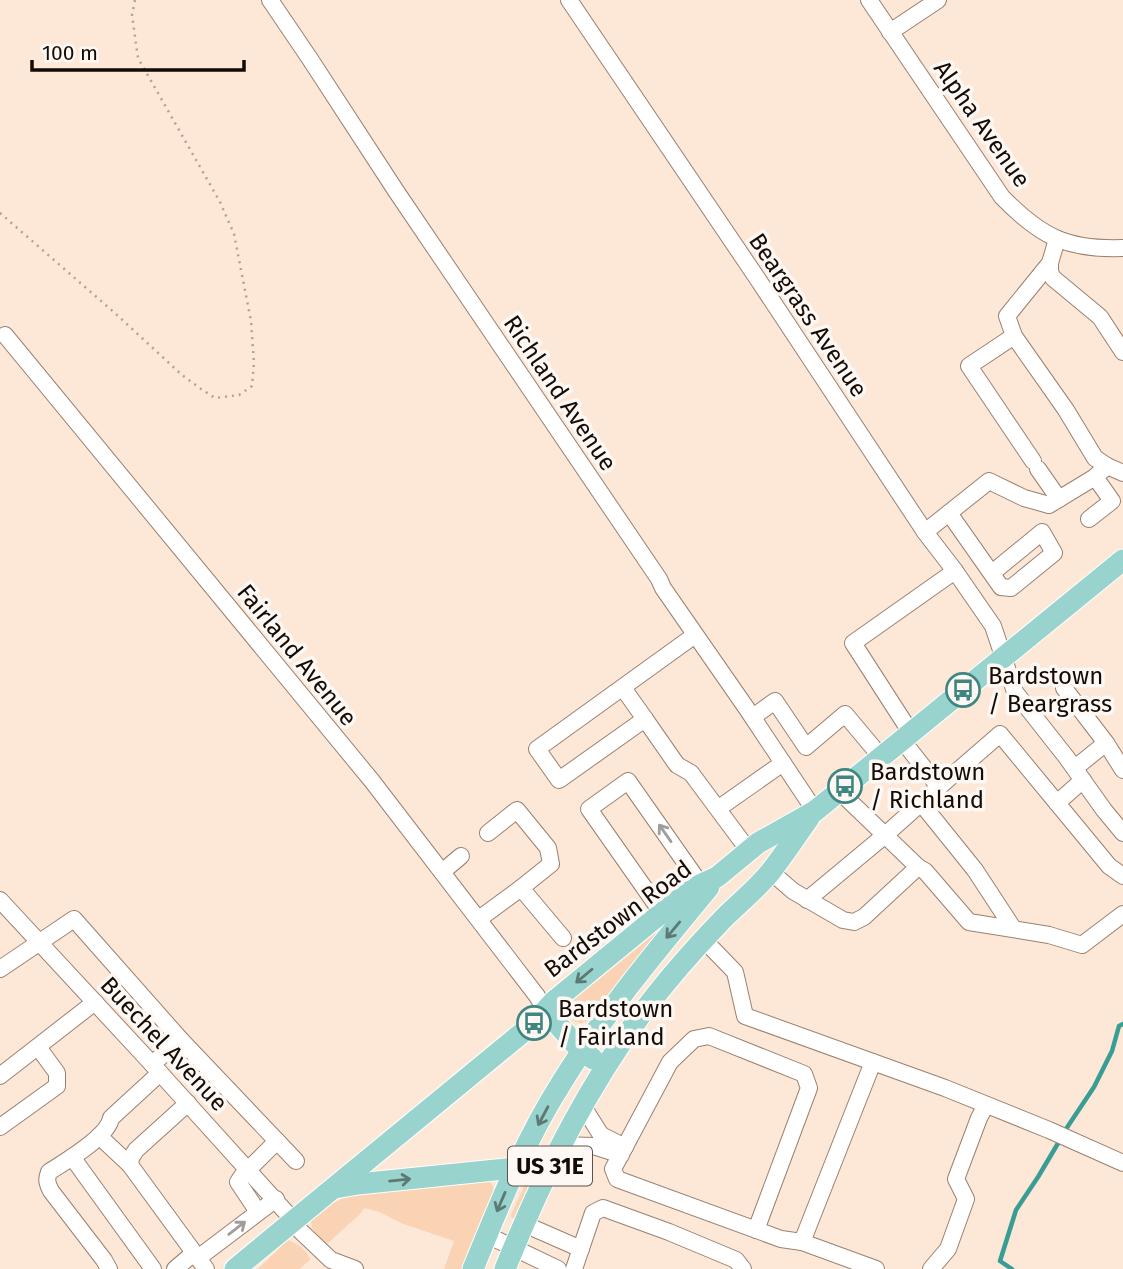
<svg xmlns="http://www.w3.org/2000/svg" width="1123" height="1269" font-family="'Fira Sans',sans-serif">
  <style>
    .green { fill: #fad2b4 }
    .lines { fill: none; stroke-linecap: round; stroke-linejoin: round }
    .stream { stroke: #389e95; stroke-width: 4.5 }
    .minor-casing { stroke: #9a816f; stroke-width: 18 }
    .major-casing { stroke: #fff; stroke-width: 23 }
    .path { stroke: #b2a194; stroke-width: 2.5; stroke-dasharray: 2 5; stroke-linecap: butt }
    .minor { stroke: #fff; stroke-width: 16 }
    .major { stroke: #98d3ce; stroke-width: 21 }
    .oneway { stroke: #a19d9b }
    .oneway2 { stroke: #5d7974 }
    .labels { text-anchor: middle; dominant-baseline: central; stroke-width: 7; stroke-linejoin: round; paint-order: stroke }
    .shield { fill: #fdf8f4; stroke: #5a524d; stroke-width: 2 }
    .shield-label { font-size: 23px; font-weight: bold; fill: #140b05 }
    .street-label { font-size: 24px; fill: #140b05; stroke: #fdf8f4 }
    .poi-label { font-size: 24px; fill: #140b05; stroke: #fdf8f4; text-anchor: start }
  </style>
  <rect width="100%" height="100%" fill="#fde7d7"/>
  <g class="green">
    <polygon points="659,927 655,935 623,975 591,1020 581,1023 576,1022 569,1017 563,1007"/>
    <polygon points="532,1177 515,1218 512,1218 511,1215 528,1178"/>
    <polygon points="490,1180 494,1190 464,1269 444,1269 454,1241 401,1223 380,1212 364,1208 359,1215 328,1243 322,1242 312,1228 311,1221 332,1204 349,1195"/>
    <path d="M288 1240C298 1244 307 1250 310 1260L299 1269H258Z"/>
  </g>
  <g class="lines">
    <g class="stream">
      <polyline points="1064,1132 1094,1087 1112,1051 1119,1026 1123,1024"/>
      <polyline points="1012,1269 1000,1261 1016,1210 1038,1177 1060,1140"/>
    </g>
    <g class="minor-casing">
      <g id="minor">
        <polyline points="270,0 310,59 396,191 659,579 663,588 747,709 815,811"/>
        <polyline points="569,0 757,278 925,532 955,571 993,626 1015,692 1067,758 1104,810 1123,833"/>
        <path d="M869 0 1002 197C1041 237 1067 250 1123 248"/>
        <polyline points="890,32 938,0"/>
        <polyline points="1057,239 1050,263 1007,316 1014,336 1066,410 1095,458 1107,466 1123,473"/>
        <polyline points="1050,263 1050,272 1053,278 1100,317 1123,352"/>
        <polyline points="5,335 372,781 537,996 546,1011"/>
        <polyline points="1014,336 969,366 1033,461"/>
        <polyline points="1038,469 1059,499"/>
        <polyline points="949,513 1001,587 1011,588 1054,553 1042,532 992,573"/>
        <polyline points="1089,519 1112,501 1095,477"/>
        <polyline points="925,532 989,481 1024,498 1049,505 1095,477 1107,466"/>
        <polyline points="695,635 537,749 559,780 645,719 677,765 691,773 749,851"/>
        <polyline points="623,688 645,719"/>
        <polyline points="1064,688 1106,743 1075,768"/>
        <polyline points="753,717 775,701 806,747 845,714 881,757"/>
        <polyline points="911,733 853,643 955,571"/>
        <polyline points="902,740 939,787 1000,734 1057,803"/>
        <polyline points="1106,743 1123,770"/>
        <polyline points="1083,780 1057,803 1109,866 1123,876"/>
        <polyline points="839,791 918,867"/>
        <polyline points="921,803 975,870 1013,928"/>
        <polyline points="719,808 783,763"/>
        <polyline points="488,833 517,810 548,848 551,864 521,888"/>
        <polyline points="442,872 461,856"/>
        <polyline points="771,872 793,891 843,920 854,922 864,917 918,867 925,871 969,922 1049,935 1082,945 1123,914"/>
        <polyline points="0,900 152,1064 293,1220"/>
        <polyline points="807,900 884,836 939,787"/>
        <polyline points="662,913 589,809 628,781 701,885"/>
        <polyline points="479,919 521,888 563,938"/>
        <polyline points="704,940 735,972 745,1016 945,1088 1049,1130 1123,1163"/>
        <polyline points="0,969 74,919 181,1040 152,1064"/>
        <polyline points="181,1040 296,1161"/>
        <polyline points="873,1062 802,1242 876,1269"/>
        <polyline points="0,1076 95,1002"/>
        <polyline points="188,1103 136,1150 131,1158 130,1165 206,1269"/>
        <polyline points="582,1105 601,1135 625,1147"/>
        <polyline points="0,1127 57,1086 57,1073 38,1047"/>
        <polyline points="99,1136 130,1165"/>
        <polyline points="560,1145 593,1146 621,1155"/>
        <polyline points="72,1157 153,1269"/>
        <polyline points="258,1212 238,1182 242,1176 277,1141"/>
        <polyline points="291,1222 331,1260 355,1269"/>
        <polyline points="524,1224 581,1249"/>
        <polyline points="756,1230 809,1088 804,1074 709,1036 694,1039 670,1062 613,1169 617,1179 781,1239 802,1242"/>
        <polyline points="487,1235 558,1269"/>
        <polyline points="198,1258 276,1199"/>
        <path d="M109 1269 104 1260 51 1191C47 1183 46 1180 49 1172 66 1161 108 1137 111 1118L160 1073"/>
        <polyline points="175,1269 194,1253"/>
        <polyline points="574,1269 593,1213 603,1208 669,1232 736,1260 743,1269"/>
        <polyline points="931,1269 948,1249 966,1199 956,1179 979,1118 986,1105"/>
      </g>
    </g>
    <g class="major-casing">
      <g id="major">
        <polyline points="546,1011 575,1044 593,1059"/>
        <polyline points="335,1188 358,1184 515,1168 525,1164"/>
        <polyline points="235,1269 534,1023 554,1001 654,919 695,887 717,877 758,843 815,811 1123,560"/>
        <path d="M473 1269C499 1205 525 1140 562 1082 605 1012 657 950 709 887"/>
        <path d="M505 1269C541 1179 583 1094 640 1016 665 982 694 949 723 919 739 903 758 888 772 870 785 853 797 835 809 818"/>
      </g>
    </g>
    <polyline class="path" points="0,213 116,314 182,375 201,389 215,398 239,395 252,386 254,363 251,321 234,234 220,202 138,58 132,15 135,0"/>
    <use href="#minor" class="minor"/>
    <use href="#major" class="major"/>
  </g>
  <defs><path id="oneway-shaft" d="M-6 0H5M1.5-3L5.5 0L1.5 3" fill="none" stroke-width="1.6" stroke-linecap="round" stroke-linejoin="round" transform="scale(1.75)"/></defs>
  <g class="oneway">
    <use href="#oneway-shaft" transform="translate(665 833) rotate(-125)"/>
    <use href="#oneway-shaft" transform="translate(237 1228) rotate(-38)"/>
  </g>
  <g class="oneway2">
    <use href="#oneway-shaft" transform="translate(673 930) rotate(130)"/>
    <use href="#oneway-shaft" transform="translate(584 976) rotate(140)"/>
    <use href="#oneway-shaft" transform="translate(543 1116) rotate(118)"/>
    <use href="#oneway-shaft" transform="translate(400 1180) rotate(-6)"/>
    <use href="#oneway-shaft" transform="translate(501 1202) rotate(113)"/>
  </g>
  <defs>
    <g id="bus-ring" transform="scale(1.75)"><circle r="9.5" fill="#fdf8f4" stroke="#3f8680" stroke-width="1.5"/><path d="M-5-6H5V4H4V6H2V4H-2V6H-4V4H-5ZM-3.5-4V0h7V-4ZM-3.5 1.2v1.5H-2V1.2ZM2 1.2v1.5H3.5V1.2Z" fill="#3f8680"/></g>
  </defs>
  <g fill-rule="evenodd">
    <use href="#bus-ring" x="963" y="690"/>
    <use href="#bus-ring" x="845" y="786"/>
    <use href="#bus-ring" x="534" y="1023"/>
  </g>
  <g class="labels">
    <rect class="shield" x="508" y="1146.5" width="84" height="39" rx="5"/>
    <g class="shield-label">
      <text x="550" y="1166">US 31E</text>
    </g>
    <g class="street-label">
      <text transform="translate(982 124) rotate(55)">Alpha Avenue</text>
      <text transform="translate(808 315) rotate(56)">Beargrass Avenue</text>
      <text transform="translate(560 393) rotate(56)">Richland Avenue</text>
      <text transform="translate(297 655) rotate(51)">Fairland Avenue</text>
      <text transform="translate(618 919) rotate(-37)">Bardstown Road</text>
      <text transform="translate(164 1044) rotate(47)">Buechel Avenue</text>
    </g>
    <g class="poi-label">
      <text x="988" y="676">Bardstown<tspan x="988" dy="28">/ Beargrass</tspan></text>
      <text x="870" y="772">Bardstown<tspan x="870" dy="28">/ Richland</tspan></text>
      <text x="558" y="1009">Bardstown<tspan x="558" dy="28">/ Fairland</tspan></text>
    </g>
  </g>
  <path d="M32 60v10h212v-10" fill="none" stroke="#140b05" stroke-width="3.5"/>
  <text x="42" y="60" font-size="21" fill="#140b05" stroke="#fdf8f4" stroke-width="5" paint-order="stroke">100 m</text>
</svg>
